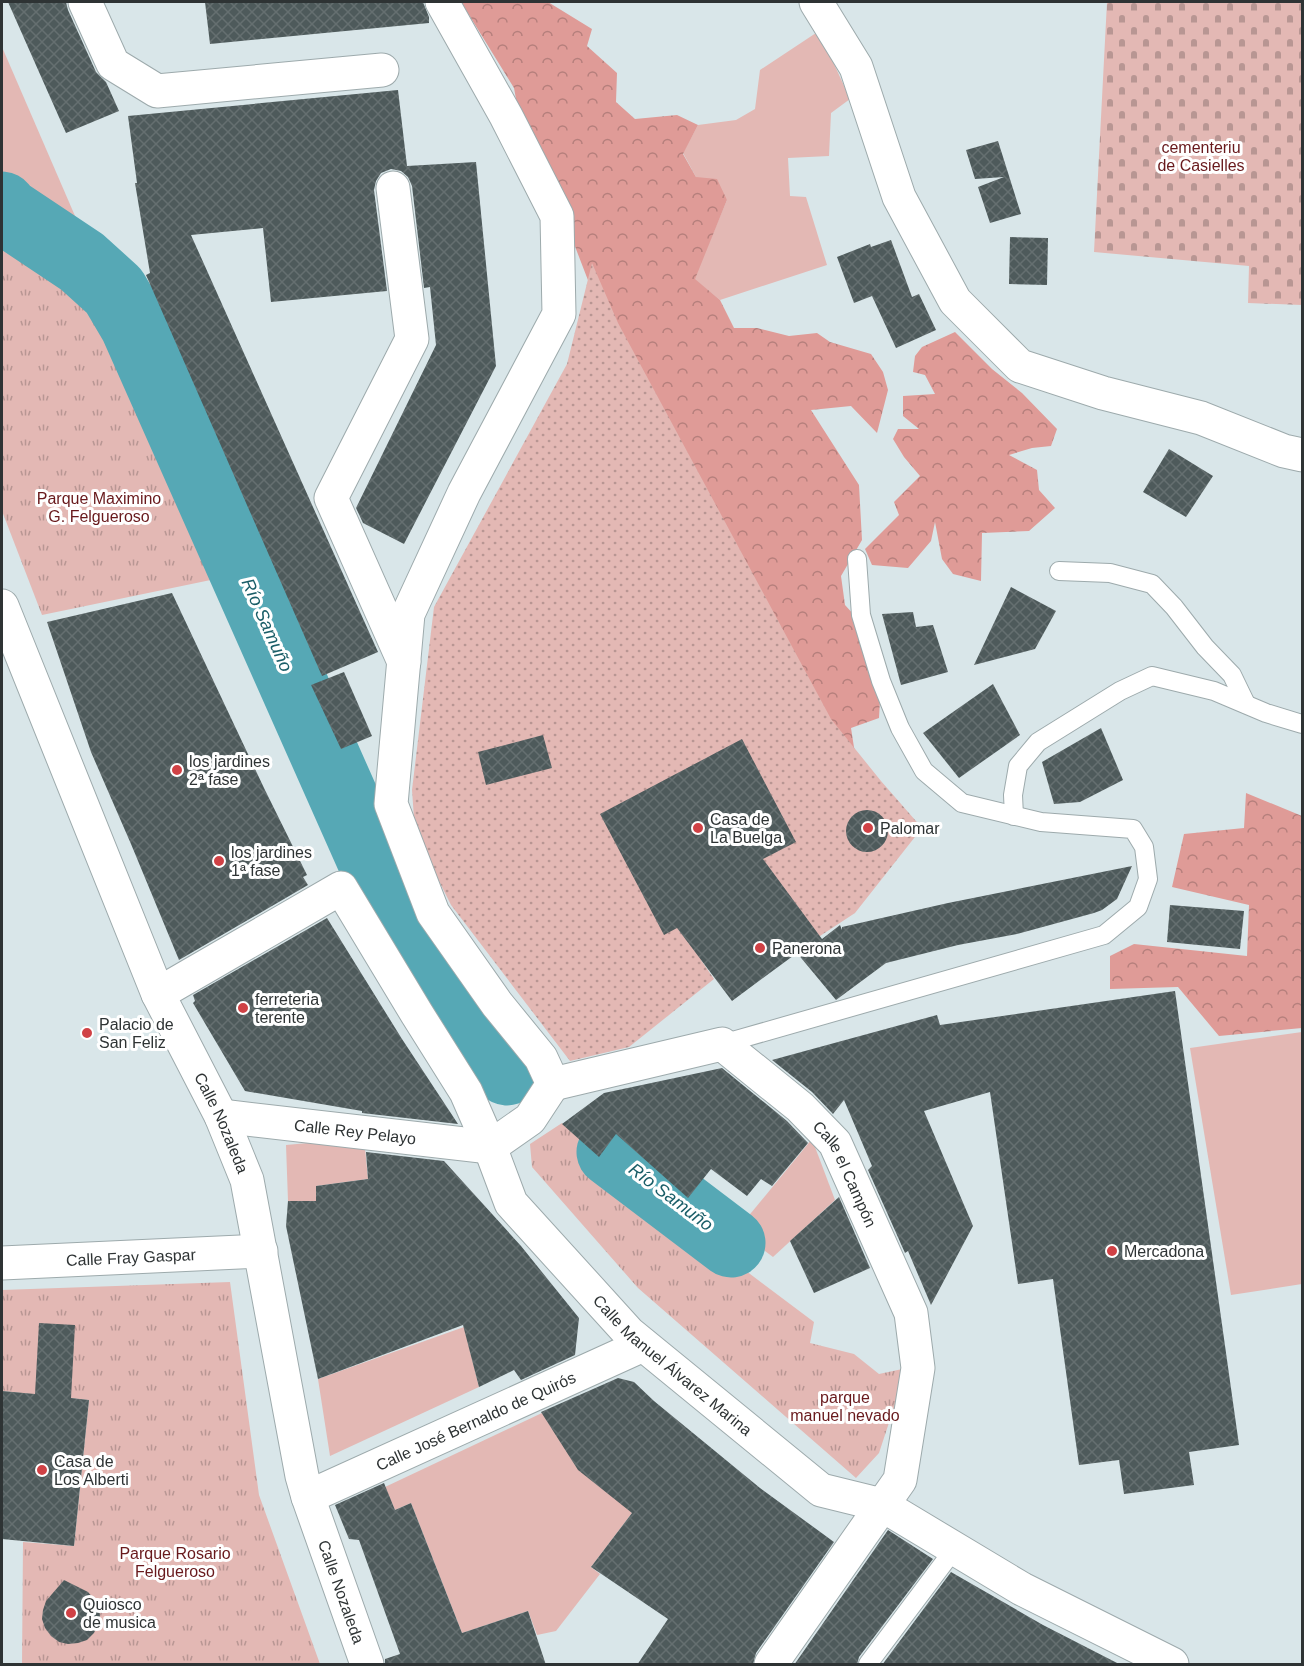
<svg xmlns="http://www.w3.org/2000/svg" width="1304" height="1666" font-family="Helvetica,sans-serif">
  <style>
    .grass { fill: #e3b8b4 }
    .forest { fill: url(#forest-crowns) }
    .cemetery { fill: url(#cemetery-stones) }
    .park { fill: url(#park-tufts) }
    .garden { fill: url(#garden-dots) }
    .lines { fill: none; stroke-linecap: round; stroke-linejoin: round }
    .river { stroke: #56a8b5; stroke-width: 69 }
    .building { fill: url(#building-cross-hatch) }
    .service-casing { stroke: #9daaac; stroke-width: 20 }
    .minor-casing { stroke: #9daaac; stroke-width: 35 }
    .tertiary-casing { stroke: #9daaac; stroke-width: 35 }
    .service { stroke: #fff; stroke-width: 18 }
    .minor { stroke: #fff; stroke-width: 33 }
    .tertiary { stroke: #fff; stroke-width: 33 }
    .poi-dot { fill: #d04145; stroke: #fff; stroke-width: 2 }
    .labels { text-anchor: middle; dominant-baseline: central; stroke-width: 6; stroke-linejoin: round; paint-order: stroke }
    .park-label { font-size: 16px; fill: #68191c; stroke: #fff }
    .poi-label { font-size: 16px; fill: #2e3334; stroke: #fff; text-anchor: start }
    .street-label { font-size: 16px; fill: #2e3334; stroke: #fff }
    .water-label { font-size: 18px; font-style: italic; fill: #1a5e68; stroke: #fff }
  </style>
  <defs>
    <pattern id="forest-crowns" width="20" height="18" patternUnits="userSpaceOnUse" patternTransform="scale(1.5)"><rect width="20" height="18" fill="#df9b97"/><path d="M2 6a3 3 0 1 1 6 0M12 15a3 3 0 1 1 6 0" fill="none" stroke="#b57f7c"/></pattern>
    <pattern id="cemetery-stones" width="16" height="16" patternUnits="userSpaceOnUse" patternTransform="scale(1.5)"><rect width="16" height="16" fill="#e3b8b4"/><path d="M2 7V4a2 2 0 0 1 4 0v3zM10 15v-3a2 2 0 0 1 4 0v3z" fill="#b89693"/></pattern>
    <pattern id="park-tufts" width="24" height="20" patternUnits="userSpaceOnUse" patternTransform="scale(1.5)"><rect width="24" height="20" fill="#e3b8b4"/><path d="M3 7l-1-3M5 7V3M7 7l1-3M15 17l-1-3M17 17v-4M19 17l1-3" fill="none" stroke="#b89693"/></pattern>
    <pattern id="garden-dots" width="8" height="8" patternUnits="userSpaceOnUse" patternTransform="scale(1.5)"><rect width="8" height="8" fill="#e3b8b4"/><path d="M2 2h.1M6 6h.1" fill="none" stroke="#b89693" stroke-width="1.8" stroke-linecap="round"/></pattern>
    <pattern id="building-cross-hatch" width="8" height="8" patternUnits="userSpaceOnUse" patternTransform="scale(1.5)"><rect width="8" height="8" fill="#4e5a5b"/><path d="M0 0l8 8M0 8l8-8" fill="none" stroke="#656f70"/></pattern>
  </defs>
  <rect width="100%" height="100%" fill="#d9e6e9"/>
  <g class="grass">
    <polygon points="819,31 850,99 831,113 829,156 788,158 790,196 806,197 827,265 720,300 694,279 727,200 696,177 683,153 698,125 736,120 755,109 760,70"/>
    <polygon points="2,47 88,246 2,205"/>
    <polygon points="1302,1032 1302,1284 1231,1295 1190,1048"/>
    <polygon points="364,1138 368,1179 316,1186 316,1201 288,1201 286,1145"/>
    <polygon points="812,1139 835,1200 773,1257 737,1230"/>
    <polygon points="464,1327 479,1387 330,1456 318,1379"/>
    <polygon points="542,1413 632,1513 591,1567 600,1574 556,1631 537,1635 528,1611 462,1633 411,1503 395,1510 385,1487"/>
  </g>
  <g class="forest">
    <polygon points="461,2 548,2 592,29 587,46 617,73 616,102 635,119 677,115 698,125 683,154 696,177 717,179 727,200 695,279 720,300 734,328 757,328 789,336 817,333 830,342 871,354 883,372 888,390 877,433 851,406 811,410 859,485 862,540 841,576 845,605 855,616 880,700 879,718 851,728 862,799 591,288 544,166 518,110 514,88"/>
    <polygon points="955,332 992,369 1022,393 1057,429 1051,446 1032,448 1009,455 1037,470 1039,490 1055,508 1029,531 982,533 981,581 953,574 942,559 935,522 931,541 908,568 872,565 865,549 899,515 894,502 920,476 904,457 893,439 898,429 919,429 903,416 903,396 935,394 925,375 913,372 915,356 922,347"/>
    <polygon points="1246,793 1302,816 1302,1028 1219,1036 1178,987 1110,989 1110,956 1134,944 1247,956 1249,905 1172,887 1184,834 1244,828"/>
  </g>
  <polygon class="cemetery" points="1107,2 1302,2 1302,305 1248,303 1249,266 1094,252"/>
  <g class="park">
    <polygon points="2,239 81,274 114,309 230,576 42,615 2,511"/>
    <polygon points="562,1123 625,1180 814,1322 810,1343 854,1354 879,1374 907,1368 879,1453 856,1478 638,1288 532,1167 530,1144"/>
    <polygon points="230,1282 259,1495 320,1664 22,1664 23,1542 74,1546 89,1400 2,1391 2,1290"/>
  </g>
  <polygon class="garden" points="592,263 618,323 831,719 881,781 922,828 855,913 820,936 701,960 714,979 629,1047 570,1061 451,905 427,857 414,818 412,790 434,607 567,364"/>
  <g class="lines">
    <g class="river">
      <polyline points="2,206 7,212 82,262 114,291 134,325 388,897 483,1044 507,1071"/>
      <polyline points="611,1152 731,1243"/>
    </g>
  </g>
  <g class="building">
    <polygon points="8,2 66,2 68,10 96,72 106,82 119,111 66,133"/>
    <polygon points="205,2 423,2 429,17 429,23 210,44"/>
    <polygon points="398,90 407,166 476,162 496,366 404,544 363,523 356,508 436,345 430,287 424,288 412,186 408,177 401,171 391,169 381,173 376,181 374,190 387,291 271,302 263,228 191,235 378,652 322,676 146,275 150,273 135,183 137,183 128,116"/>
    <polygon points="998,141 1021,214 990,223 978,187 1004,177 975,179 966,150"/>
    <polygon points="1010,237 1048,238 1047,285 1009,284"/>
    <polygon points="891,240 912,297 919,294 936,330 896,348 872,296 854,303 837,257 870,244 871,247"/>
    <polygon points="1169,449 1213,476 1186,517 1143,492"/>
    <polygon points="1011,587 1056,611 1035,649 974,665"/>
    <polygon points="172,593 264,788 307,875 303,877 308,885 179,960 131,844 91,752 47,622"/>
    <polygon points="913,612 916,627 933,625 948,672 901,685 882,614"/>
    <polygon points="344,672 372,736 341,749 311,685"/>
    <polygon points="993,684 1020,735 959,778 923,733"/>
    <polygon points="1101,728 1123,780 1080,802 1054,804 1042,762"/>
    <polygon points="543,735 552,768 486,785 478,752"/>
    <polygon points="742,739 796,842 763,859 822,939 840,925 842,930 842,927 948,903 1132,866 1117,899 1102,910 1094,913 1017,934 958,945 886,963 836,1000 797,953 732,1001 677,928 664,935 600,814"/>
    <circle cx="867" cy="831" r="21"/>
    <polygon points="1170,905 1244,911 1240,949 1167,942"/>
    <polygon points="327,918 402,1039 458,1124 362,1113 362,1111 245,1091 193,1003 195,1001 193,995"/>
    <polygon points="1175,991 1239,1445 1189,1452 1194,1485 1124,1494 1119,1460 1079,1465 1053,1279 1018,1284 990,1092 924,1111 973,1226 931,1305 908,1251 905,1253 868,1170 872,1166 844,1100 833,1114 812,1092 772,1060 937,1015 940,1025"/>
    <polygon points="722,1068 787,1121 808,1143 772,1186 761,1179 747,1196 711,1169 688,1198 616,1134 599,1157 562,1124 604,1093"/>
    <polygon points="366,1152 444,1161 521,1246 579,1318 575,1355 521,1380 514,1370 479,1387 463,1325 318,1379 286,1226 288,1201 316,1201 316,1186 368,1179"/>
    <polygon points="839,1197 870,1268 814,1293 790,1241"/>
    <polygon points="39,1323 75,1325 71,1398 89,1400 74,1546 2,1539 2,1391 35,1394"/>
    <polygon points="618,1378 634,1382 654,1401 760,1488 834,1542 756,1653 753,1665 637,1665 668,1619 591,1567 632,1513 578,1470 541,1412"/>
    <polygon points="384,1483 395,1510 411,1503 462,1633 528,1611 546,1665 385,1665 385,1659 400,1654 359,1540 349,1539 335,1505"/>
    <polygon points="888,1530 933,1559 859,1657 857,1665 794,1665"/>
    <polygon points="951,1572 1043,1625 1121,1665 882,1665"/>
    <polygon points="64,1580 88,1592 94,1599 99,1607 100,1616 98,1625 94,1633 87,1640 78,1643 68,1644 59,1642 51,1636 45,1628 42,1619 43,1610 46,1601"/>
  </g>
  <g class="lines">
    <g class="service-casing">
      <g id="service">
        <polyline points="1059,571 1110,573 1152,584 1174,607 1205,647 1232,675 1246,704"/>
        <polyline points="1014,816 1013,795 1018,766 1038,742 1120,691 1152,676 1214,691 1266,713 1302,724"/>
        <polyline points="722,1044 1104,935 1138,907 1148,879 1144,847 1133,829 1041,822 962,803 924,771 900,728 881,681 861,615 857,559"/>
        <polyline points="868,1664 955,1548"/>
      </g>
    </g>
    <g class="minor-casing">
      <g id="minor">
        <polyline points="85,2 113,64 157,91 382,70"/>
        <polyline points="393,188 412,339 331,498 404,662"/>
        <path id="s1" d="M158 994 341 888 417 1014 466 1092 490 1147 511 1203 629 1333 821 1490 882 1505 1022 1589 1172 1664"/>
        <path id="s2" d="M553 1084 722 1044 800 1107 835 1143 911 1313 918 1368 900 1480 771 1664"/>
        <path id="s3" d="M221 1116 490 1147"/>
        <path id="s4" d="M2 1263 261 1251"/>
        <path id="s5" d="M308 1497 643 1345"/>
      </g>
    </g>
    <g class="tertiary-casing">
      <g id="tertiary">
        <polyline points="442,2 506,116 557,216 559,314 464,493 408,614 391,804 433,913 497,1004 541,1058 553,1084 530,1119 490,1147"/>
        <polyline points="816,2 856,67 899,197 955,301 1020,366 1103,393 1201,418 1284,451 1302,455"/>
        <path id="s6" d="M2 606 158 994 221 1116 247 1180 302 1476 308 1497 367 1664"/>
      </g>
    </g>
    <use href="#service" class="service"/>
    <use href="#minor" class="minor"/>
    <use href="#tertiary" class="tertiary"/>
  </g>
  <g class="poi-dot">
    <circle cx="177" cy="770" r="6"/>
    <circle cx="698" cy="828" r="6"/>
    <circle cx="868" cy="828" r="6"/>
    <circle cx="219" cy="861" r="6"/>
    <circle cx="760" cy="948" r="6"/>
    <circle cx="243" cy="1008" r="6"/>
    <circle cx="87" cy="1033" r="6"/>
    <circle cx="1112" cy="1251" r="6"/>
    <circle cx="42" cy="1470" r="6"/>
    <circle cx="71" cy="1613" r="6"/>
  </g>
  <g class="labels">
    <g class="park-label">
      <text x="1201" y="147">cementeriu<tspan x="1201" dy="18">de Casielles</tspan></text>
      <text x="99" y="498">Parque Maximino<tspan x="99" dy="18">G. Felgueroso</tspan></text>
      <text x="845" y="1397">parque<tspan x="845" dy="18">manuel nevado</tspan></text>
      <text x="175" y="1553">Parque Rosario<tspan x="175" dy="18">Felgueroso</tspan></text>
    </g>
    <g class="poi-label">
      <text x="189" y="761">los jardines<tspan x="189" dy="18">2ª fase</tspan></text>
      <text x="710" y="819">Casa de<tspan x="710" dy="18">La Buelga</tspan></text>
      <text x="880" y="828">Palomar</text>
      <text x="231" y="852">los jardines<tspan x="231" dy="18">1ª fase</tspan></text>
      <text x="772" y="948">Panerona</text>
      <text x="255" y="999">ferreteria<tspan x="255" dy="18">terente</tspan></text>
      <text x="99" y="1024">Palacio de<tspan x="99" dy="18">San Feliz</tspan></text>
      <text x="1124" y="1251">Mercadona</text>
      <text x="54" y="1461">Casa de<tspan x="54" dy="18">Los Alberti</tspan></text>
      <text x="83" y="1604">Quiosco<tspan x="83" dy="18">de musica</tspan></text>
    </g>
    <g class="street-label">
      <text stroke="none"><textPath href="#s6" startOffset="562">Calle Nozaleda</textPath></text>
      <text stroke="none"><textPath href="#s3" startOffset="135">Calle Rey Pelayo</textPath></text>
      <text stroke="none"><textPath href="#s2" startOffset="356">Calle el Campón</textPath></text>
      <text stroke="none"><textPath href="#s4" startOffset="129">Calle Fray Gaspar</textPath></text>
      <text stroke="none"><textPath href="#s1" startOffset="800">Calle Manuel Álvarez Marina</textPath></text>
      <text stroke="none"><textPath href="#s5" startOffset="184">Calle José Bernaldo de Quirós</textPath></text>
      <text stroke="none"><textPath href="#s6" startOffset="1048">Calle Nozaleda</textPath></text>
    </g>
    <g class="water-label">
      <text transform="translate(267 625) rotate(66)">Río Samuño</text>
      <text transform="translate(671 1197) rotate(37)">Río Samuño</text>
    </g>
  </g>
  <rect width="1304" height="1666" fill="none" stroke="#2e3334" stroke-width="6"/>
</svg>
